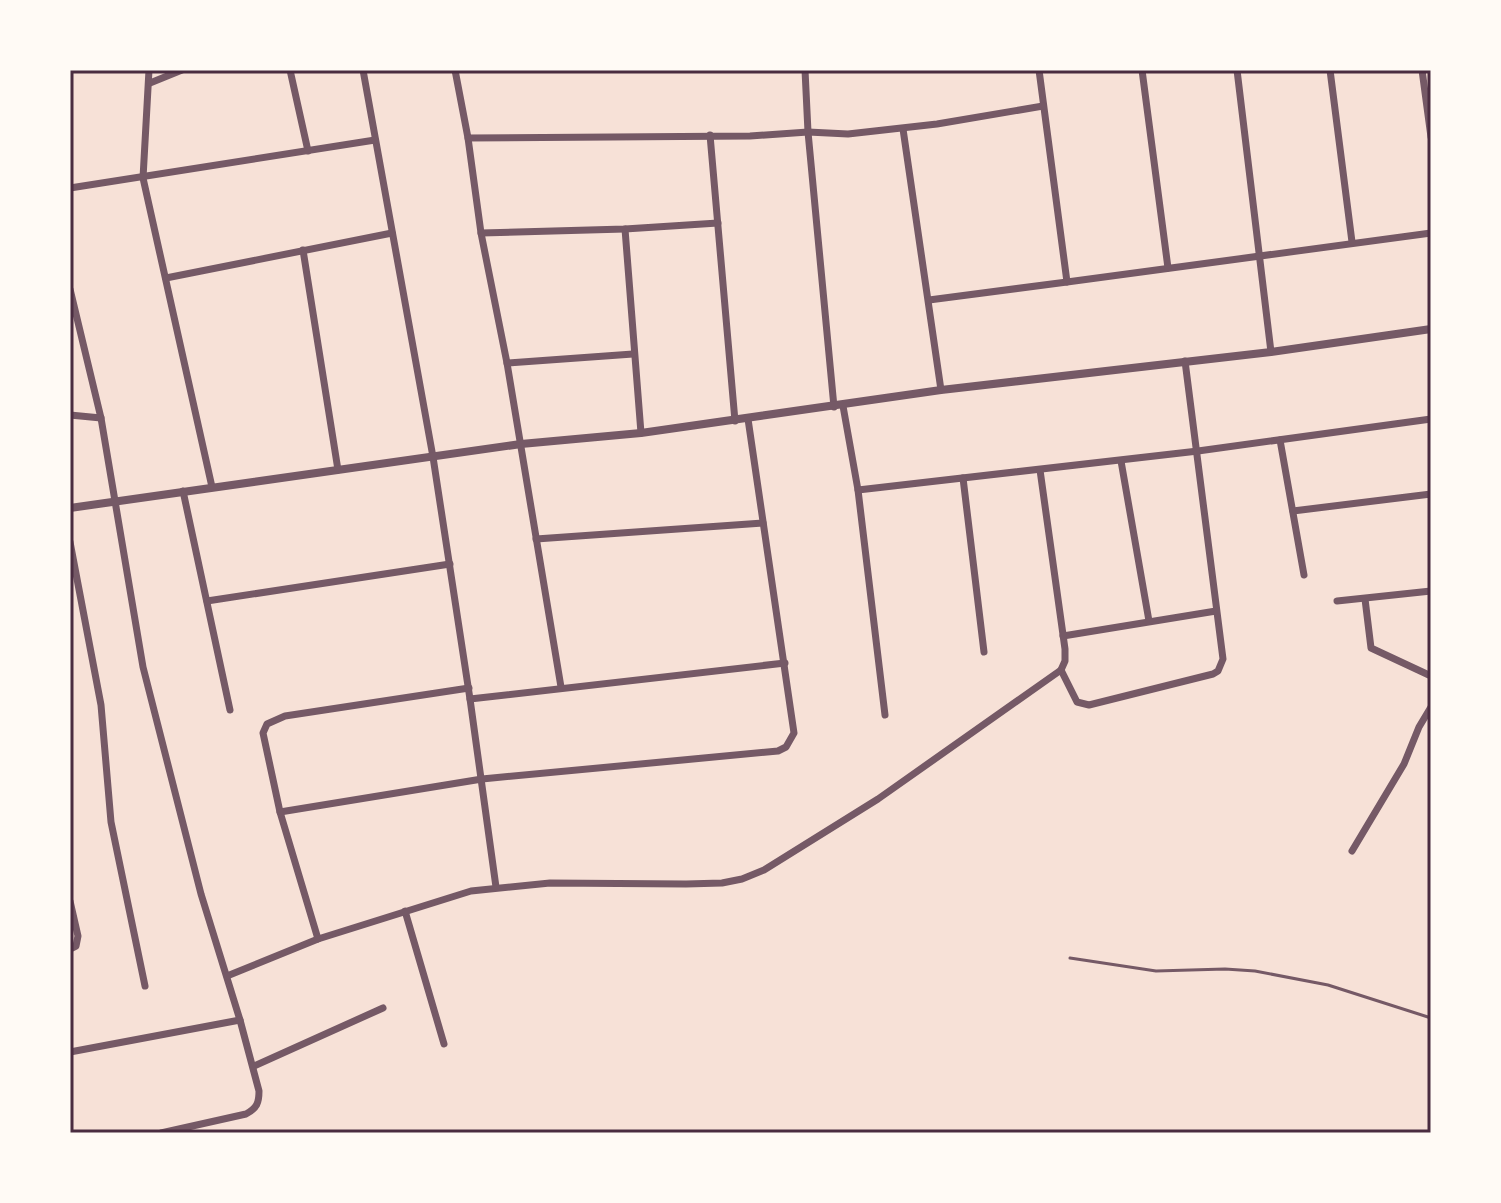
<svg xmlns="http://www.w3.org/2000/svg" width="1501" height="1203" font-family="Jost,sans-serif">
  <style>
    .lines { fill: none; stroke-linecap: round; stroke-linejoin: round }
    .service { stroke: #755966; stroke-width: 3 }
    .minor { stroke: #755966; stroke-width: 7 }
    .tertiary { stroke: #755966; stroke-width: 8 }
    .neatline { fill: none; stroke: #4a2c40; stroke-width: 3 }
  </style>
  <rect width="100%" height="100%" fill="#f7e1d7"/>
  <g class="lines">
    <polyline class="service" points="1070,958 1156,971 1225,969 1255,971 1328,985 1431,1018"/>
    <g class="minor">
      <polyline points="149,70 143,178 212,487"/>
      <polyline points="290,70 308,151"/>
      <polyline points="363,70 433,457 470,699 496,887"/>
      <polyline points="455,70 468,138 481,233 507,363 561,687"/>
      <polyline points="805,70 808,132 834,407"/>
      <polyline points="1039,70 1067,282 1431,233"/>
      <polyline points="1142,70 1168,268"/>
      <polyline points="1237,70 1271,352"/>
      <polyline points="1330,70 1352,242"/>
      <polyline points="1422,70 1431,137"/>
      <polyline points="150,83 182,70"/>
      <polyline points="903,129 941,390"/>
      <polyline points="710,135 735,421"/>
      <polyline points="468,138 750,136 808,132 848,134 937,124 1043,106"/>
      <polyline points="70,188 375,140"/>
      <polyline points="625,229 641,433"/>
      <polyline points="481,233 625,229 718,223"/>
      <polyline points="303,250 338,470"/>
      <polyline points="166,278 392,233"/>
      <path d="M70 289 101 418 143 667 201 894 240 1020 259 1091C259 1103 257 1108 246 1114L161 1133"/>
      <polyline points="929,300 1067,282"/>
      <polyline points="507,363 633,354"/>
      <polyline points="843,406 858,490 1198,451 1431,419"/>
      <polyline points="70,415 101,418"/>
      <polyline points="1280,440 1304,575"/>
      <polyline points="1121,461 1149,621"/>
      <polyline points="963,478 984,652"/>
      <polyline points="858,490 885,715"/>
      <polyline points="183,491 230,710"/>
      <polyline points="1293,511 1431,494"/>
      <polyline points="536,539 763,523"/>
      <polyline points="70,542 101,705 111,822 145,986"/>
      <polyline points="1365,599 1371,648 1431,676"/>
      <polyline points="207,601 450,564"/>
      <polyline points="1337,601 1431,591"/>
      <polyline points="1063,636 1216,611"/>
      <polyline points="1061,670 1077,702 1089,705 1213,674 1218,671 1223,659 1185,361"/>
      <polyline points="470,699 785,663"/>
      <polyline points="280,812 482,779 778,751 786,747 794,733 748,419"/>
      <polyline points="1352,851 1404,764 1419,727 1431,707"/>
      <polyline points="70,901 78,936 76,946 70,949"/>
      <polyline points="405,911 444,1044"/>
      <polyline points="318,939 280,812 263,733 267,724 285,716 469,688"/>
      <polyline points="227,976 318,939 471,891 550,883 686,884 722,883 742,879 764,870 878,799 1061,670 1065,661 1065,649 1040,470"/>
      <polyline points="70,1052 240,1020"/>
      <polyline points="254,1066 383,1008"/>
    </g>
    <polyline class="tertiary" points="70,508 521,444 641,433 941,390 1271,352 1431,329"/>
  </g>
  <rect width="1501" height="1203" fill="none" stroke="#fffaf5" stroke-width="144"/>
  <rect x="72" y="72" width="1357" height="1059" class="neatline"/>
</svg>
